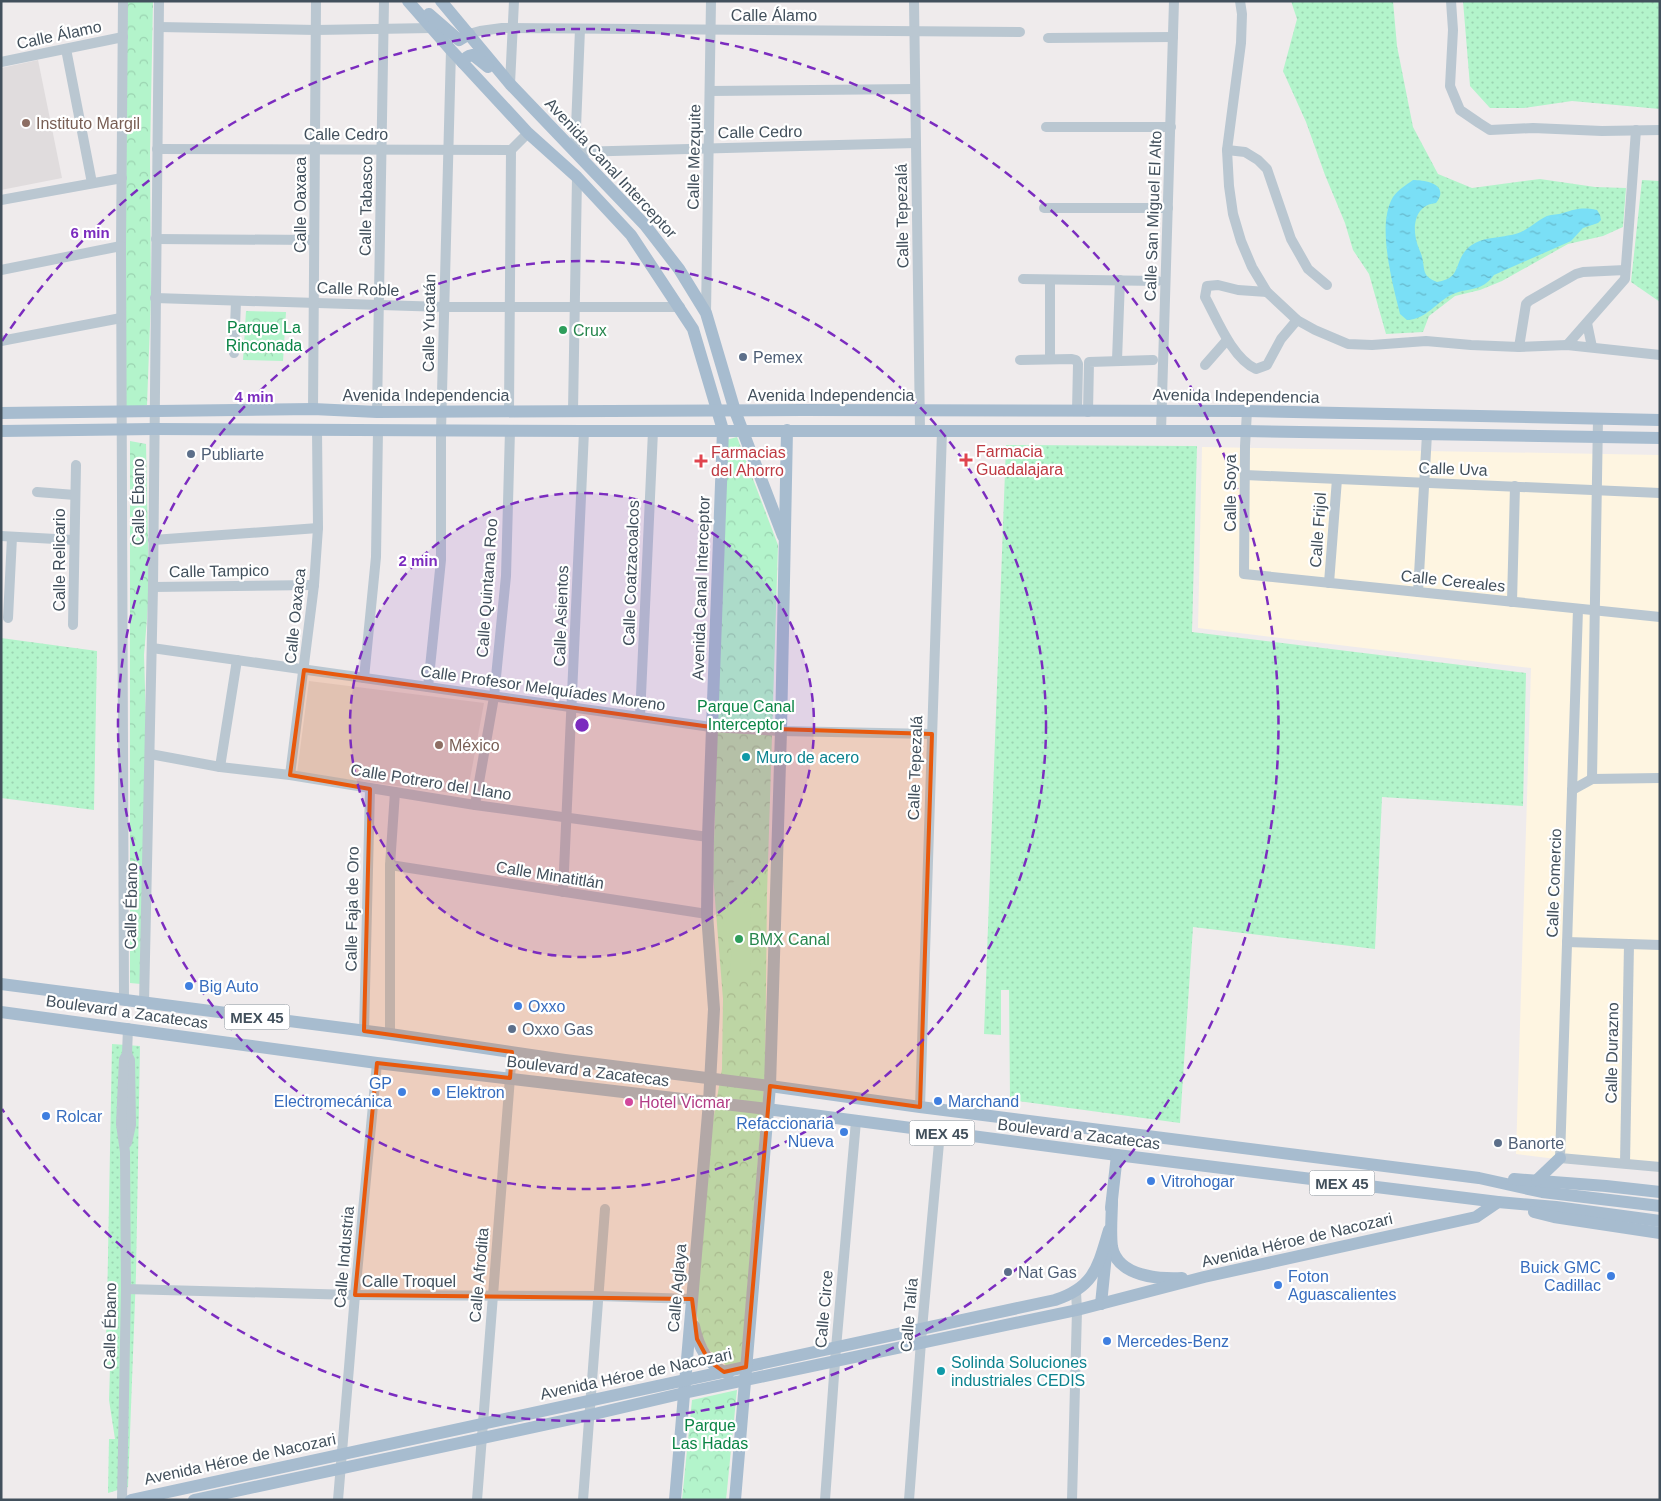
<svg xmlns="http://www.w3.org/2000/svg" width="1661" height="1501" font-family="Helvetica,sans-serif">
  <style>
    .commercial { fill: #fef5e1 }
    .education { fill: #e0dcdd }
    .grass { fill: url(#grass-dots) }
    .park { fill: url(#park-crowns) }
    .garden { fill: #b3f4cb }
    .water { fill: url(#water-ripples) }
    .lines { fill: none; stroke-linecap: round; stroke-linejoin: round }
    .minor { stroke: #bac7d1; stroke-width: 10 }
    .major { stroke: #a7bccf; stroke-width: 12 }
    .marked { fill: #e8590c; fill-opacity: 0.2; stroke: #e8590c; stroke-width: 4; stroke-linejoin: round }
    .ring { fill: none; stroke: #7b2cbf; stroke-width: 2.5; stroke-dasharray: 9 6 }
    .education-dot { fill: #8d6e63; stroke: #fff; stroke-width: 2 }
    .leisure-dot { fill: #2e9e5b; stroke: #fff; stroke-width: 2 }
    .service-dot { fill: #5c6f8a; stroke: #fff; stroke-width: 2 }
    .health-dot { fill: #e0444e; stroke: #fff; stroke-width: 2 }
    .culture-dot { fill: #0f9aa8; stroke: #fff; stroke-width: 2 }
    .shop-dot { fill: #3f7fe0; stroke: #fff; stroke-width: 2 }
    .hotel-dot { fill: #d1479c; stroke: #fff; stroke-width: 2 }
    .labels { text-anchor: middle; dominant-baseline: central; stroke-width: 4.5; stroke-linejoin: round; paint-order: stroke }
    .shield { fill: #fff; stroke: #7b848d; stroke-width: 1 }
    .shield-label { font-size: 15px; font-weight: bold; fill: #42505c }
    .street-label { font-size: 16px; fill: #42505c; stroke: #fff }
    .education-label { font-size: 16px; fill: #785e54; stroke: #fff; text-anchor: start }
    .park-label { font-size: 16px; fill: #0b8546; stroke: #fff }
    .leisure-label { font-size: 16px; fill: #27864d; stroke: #fff; text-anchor: start }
    .service-label { font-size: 16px; fill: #4e5e75; stroke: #fff; text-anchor: start }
    .health-label { font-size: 16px; fill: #be3a42; stroke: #fff; text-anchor: start }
    .culture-label { font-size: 16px; fill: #0d838f; stroke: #fff; text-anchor: start }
    .shop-label { font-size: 16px; fill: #366cbe; stroke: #fff; text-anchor: start }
    .hotel-label { font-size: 16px; fill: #b23c85; stroke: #fff; text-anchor: start }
    .centre { fill: #7b2cbf; stroke: #fff; stroke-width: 2.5 }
    .ring-label { font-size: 15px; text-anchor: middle; font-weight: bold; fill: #7b2cbf; stroke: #fff; stroke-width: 4.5; stroke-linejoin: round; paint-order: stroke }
  </style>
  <defs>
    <pattern id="grass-dots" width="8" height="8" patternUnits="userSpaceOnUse" patternTransform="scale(1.25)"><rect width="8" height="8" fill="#b3f4cb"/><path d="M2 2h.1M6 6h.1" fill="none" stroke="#9bd3b1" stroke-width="1.8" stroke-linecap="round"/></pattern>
    <pattern id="park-crowns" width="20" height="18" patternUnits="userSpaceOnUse" patternTransform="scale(1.25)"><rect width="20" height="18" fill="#b3f4cb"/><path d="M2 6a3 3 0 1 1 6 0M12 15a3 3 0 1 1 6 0" fill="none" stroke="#9bd3b1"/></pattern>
    <pattern id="water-ripples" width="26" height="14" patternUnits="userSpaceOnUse" patternTransform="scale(1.25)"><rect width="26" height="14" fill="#7adff6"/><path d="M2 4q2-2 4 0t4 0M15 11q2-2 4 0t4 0" fill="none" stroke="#66b7ca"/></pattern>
  </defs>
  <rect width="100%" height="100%" fill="#efebec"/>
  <polygon class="commercial" points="1202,447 1660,455 1660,1172 1516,1154 1531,668 1198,628"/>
  <g class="education">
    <polygon points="38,60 62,178 1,190 1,68"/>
    <polygon points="309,681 484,703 467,795 297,773"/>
  </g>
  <g class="grass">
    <polygon points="1291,1 1393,1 1397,46 1413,127 1438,174 1472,188 1540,179 1595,187 1626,188 1623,227 1603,236 1568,244 1502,281 1480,290 1455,296 1429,316 1423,332 1386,334 1369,274 1353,250 1345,223 1325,175 1306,122 1283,71 1297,19"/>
    <polygon points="1463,1 1660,1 1660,109 1572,101 1524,108 1490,108 1470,86"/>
    <polygon points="1642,180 1660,181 1660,302 1631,282"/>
    <polygon points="1006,445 1197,446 1192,632 1526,673 1523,806 1382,797 1375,949 1193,927 1180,1123 1010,1100 1009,990 1001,990 1001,1035 984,1034"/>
    <polygon points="1,638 97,651 94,810 1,798"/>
    <polygon points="112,1044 140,1046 136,1274 128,1487 108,1493 109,1439 115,1439 109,1400 110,1367 105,1366 107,1309"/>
  </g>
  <g class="park">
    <polygon points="127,1 153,1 150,155 151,298 147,405 126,410 123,321"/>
    <polygon points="246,311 286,312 283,361 243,360"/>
    <polygon points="737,437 778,545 767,894 765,1075 741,1365 729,1368 709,1350 702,1337 695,1307 713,1121 722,1069 723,999 713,875 726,440"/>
    <polygon points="130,441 146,444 149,594 144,655 147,753 141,984 130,983"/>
    <polygon points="737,1390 726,1500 682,1500 692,1400"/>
  </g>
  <polygon class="garden" points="747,872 759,882 753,900 744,903 751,913 750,971 734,988 729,978 732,952 722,926 731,909 724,889"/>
  <path class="water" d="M1413 180C1427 180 1450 185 1436 203 1415 205 1412 226 1417 243 1418 248 1421 252 1422 257 1424 264 1423 271 1427 276 1430 279 1434 281 1437 282 1463 278 1453 261 1469 247 1484 235 1504 239 1521 232 1530 228 1538 220 1547 216 1552 214 1558 215 1563 213 1576 209 1582 207 1597 210L1600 215 1601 220 1598 223 1583 228 1571 241 1494 275C1481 292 1471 287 1453 294 1436 302 1427 319 1407 320L1400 314C1393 285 1376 225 1393 197 1398 190 1406 185 1413 180Z"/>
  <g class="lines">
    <g class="minor">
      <polyline points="123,1 121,246 124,1000"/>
      <polyline points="914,1 920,430"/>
      <polyline points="1240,1 1242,14 1241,43 1227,150 1229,186 1233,214 1241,241 1252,267 1267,292 1297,320 1315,330 1348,344 1372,345 1426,341 1471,345 1519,347 1567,345 1660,355"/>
      <polyline points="1451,1 1453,30 1450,86 1460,110 1479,123 1490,130 1533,128 1602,131 1660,130"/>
      <polyline points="159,27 316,30 432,28"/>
      <polyline points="580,29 575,152 916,143"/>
      <polyline points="469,34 480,31 502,28 1020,32"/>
      <polyline points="1048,38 1173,37"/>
      <polyline points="66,49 92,183"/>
      <polyline points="1,62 123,37"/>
      <polyline points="510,84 514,1"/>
      <polyline points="710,91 915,89"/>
      <polyline points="1046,127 1171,127"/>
      <polyline points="157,149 511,150 528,133"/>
      <polyline points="1227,150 1245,152 1258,160 1267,169 1291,239 1308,269 1327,285"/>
      <polyline points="1,200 122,178"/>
      <polyline points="1044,208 1168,208"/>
      <polyline points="156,239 314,240"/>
      <polyline points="1,270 121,246"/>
      <polyline points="1023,279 1158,281"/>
      <path d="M1267 292 1238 290 1218 285 1207 286 1205 297C1217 319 1232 358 1256 369L1267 365 1281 339 1297 320"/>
      <polyline points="155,298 444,307 680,307"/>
      <polyline points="706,313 711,1"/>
      <polyline points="1587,323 1592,347"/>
      <polyline points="1,341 121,318"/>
      <polyline points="1567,345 1625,279 1636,130"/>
      <polyline points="1519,347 1526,304 1529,301 1576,274 1583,272 1625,270"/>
      <polyline points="234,353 236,301"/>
      <polyline points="1050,359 1050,280"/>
      <polyline points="1020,360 1072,359 1076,360 1078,364 1077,411"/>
      <polyline points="1117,360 1120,280"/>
      <polyline points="1205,365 1227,340"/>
      <polyline points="313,409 316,1"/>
      <polyline points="573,411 577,177"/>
      <polyline points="1247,411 1245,446 1244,574 1660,617"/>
      <polyline points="377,412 384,1"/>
      <polyline points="509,412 511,150"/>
      <polyline points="1088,412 1089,362 1153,360"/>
      <polyline points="1161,431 1174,1"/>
      <polyline points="1245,475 1660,493"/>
      <polyline points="37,492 75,495"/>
      <polyline points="1,536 74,540"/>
      <polyline points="153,540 318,528"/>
      <polyline points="1329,583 1337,479"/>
      <polyline points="153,587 314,585"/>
      <polyline points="1418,592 1427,434"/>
      <polyline points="1512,602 1515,486"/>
      <polyline points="1578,609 1560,1158 1660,1167"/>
      <polyline points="8,618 12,537"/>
      <polyline points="73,625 76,465"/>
      <polyline points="152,648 711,727 781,731 932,734"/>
      <polyline points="364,678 376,557 378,430"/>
      <polyline points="428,687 441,560 441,431 451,50"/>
      <polyline points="640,717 653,431"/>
      <polyline points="150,754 220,767 290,775 475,805 708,837"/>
      <polyline points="220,767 237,660"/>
      <polyline points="290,775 314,585 318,528 317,430"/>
      <polyline points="1592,779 1598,419"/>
      <polyline points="1572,790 1592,779 1660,778"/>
      <polyline points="475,805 494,697 506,576 510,430"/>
      <polyline points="390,865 707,914"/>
      <polyline points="563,892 584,431"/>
      <polyline points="1567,942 1660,945"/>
      <polyline points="144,1003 153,587 159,1"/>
      <polyline points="364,1031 370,789"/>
      <polyline points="390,1034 390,865 395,792"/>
      <polyline points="920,1107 942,431"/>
      <polyline points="127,1143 131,1125 130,1060 127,1054"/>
      <polyline points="1625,1163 1629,944"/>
      <polyline points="126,1289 355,1295 599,1296 692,1299"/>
      <polyline points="122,1500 126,1289 125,1152 121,1124 124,1059 127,1054 128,1028"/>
      <polyline points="338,1500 355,1295 377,1063"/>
      <polyline points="477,1500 512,1052"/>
      <polyline points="583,1500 605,1209"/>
      <polyline points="825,1500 836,1348 856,1121"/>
      <polyline points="909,1500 922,1329 940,1132"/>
      <polyline points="1072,1500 1077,1310 1076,1292"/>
    </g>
    <g class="major">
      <polyline points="408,1 451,50 528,133 577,177 631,235 693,329 723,430 708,837 707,914 714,1009 709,1102 675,1500"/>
      <polyline points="441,1 510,84 645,225 679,269 706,313 735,411 783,536"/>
      <polyline points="429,14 459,40 469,34"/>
      <path d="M463 63C465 57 468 56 473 55L488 67"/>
      <polyline points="1,413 313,409 377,412 802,410 1247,411 1660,420"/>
      <polyline points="1,431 154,429 584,431 1245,431 1660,438"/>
      <polyline points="1,984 390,1034 565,1060 770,1086 920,1107 1479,1178 1542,1192 1660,1206"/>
      <polyline points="1,1012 377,1063 767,1109 1117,1155 1498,1202 1556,1207 1660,1221"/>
      <polyline points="1514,1179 1606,1186 1660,1192"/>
      <polyline points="1537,1180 1560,1158"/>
      <path d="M1112 1200C1112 1214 1110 1232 1112 1247 1118 1277 1159 1279 1182 1278"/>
      <polyline points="1111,1208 1117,1155"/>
      <polyline points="1534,1212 1554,1217 1660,1233"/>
      <polyline points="1101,1304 1106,1255"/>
      <path d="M694 1326C698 1346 708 1366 728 1374"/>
      <path d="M131 1500 1055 1300C1095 1287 1098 1266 1109 1230"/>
      <polyline points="194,1500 590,1415 684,1393 1077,1310 1204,1277 1476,1217 1498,1202"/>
      <polyline points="735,1500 770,1086 781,731 787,430"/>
    </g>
  </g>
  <path class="marked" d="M304 670 711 727 932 734 920 1107 770 1086 746 1367 724 1372 709 1361 697 1339 692 1299 355 1295 377 1063 510 1078 512 1052 364 1031 370 789 290 775Z"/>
  <circle cx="582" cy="725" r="232" fill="#7b2cbf" fill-opacity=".12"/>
  <g class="ring">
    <circle cx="582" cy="725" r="232"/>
    <circle cx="582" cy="725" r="464"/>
    <path d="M2 341A696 696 0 1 1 2 1109"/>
  </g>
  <g class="education-dot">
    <circle cx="26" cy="123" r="5"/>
    <circle cx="439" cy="745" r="5"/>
  </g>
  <g class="leisure-dot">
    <circle cx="563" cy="330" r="5"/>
    <circle cx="739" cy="939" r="5"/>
  </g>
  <g class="service-dot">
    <circle cx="743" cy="357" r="5"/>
    <circle cx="191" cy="454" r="5"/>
    <circle cx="512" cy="1029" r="5"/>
    <circle cx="1498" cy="1143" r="5"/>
    <circle cx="1008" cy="1272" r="5"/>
  </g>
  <g class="health-dot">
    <path d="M963.5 452.5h5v5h5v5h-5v5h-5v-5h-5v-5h5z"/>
    <path d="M698.5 453.5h5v5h5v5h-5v5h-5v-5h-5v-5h5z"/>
  </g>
  <g class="culture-dot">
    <circle cx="746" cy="757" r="5"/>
    <circle cx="941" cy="1371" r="5"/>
  </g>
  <g class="shop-dot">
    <circle cx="189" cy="986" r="5"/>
    <circle cx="518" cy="1006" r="5"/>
    <circle cx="402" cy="1092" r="5"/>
    <circle cx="436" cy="1092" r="5"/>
    <circle cx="938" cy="1101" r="5"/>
    <circle cx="46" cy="1116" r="5"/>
    <circle cx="844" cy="1132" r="5"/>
    <circle cx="1151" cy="1181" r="5"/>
    <circle cx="1611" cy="1276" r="5"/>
    <circle cx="1278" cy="1285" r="5"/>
    <circle cx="1107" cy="1341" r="5"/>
  </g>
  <circle class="hotel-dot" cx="629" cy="1102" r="5"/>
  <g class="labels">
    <g class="shield">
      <rect x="224.5" y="1004.5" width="65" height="25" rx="4"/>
      <rect x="909.5" y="1120.5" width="65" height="25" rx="4"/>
      <rect x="1309.5" y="1170.5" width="65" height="25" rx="4"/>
    </g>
    <g class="shield-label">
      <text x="257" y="1017">MEX 45</text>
      <text x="942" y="1133">MEX 45</text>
      <text x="1342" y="1183">MEX 45</text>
    </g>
    <g class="street-label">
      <text x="774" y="15">Calle Álamo</text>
      <text transform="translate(59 35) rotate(-12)">Calle Álamo</text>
      <text transform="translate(760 132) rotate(-1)">Calle Cedro</text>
      <text x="346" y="134">Calle Cedro</text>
      <text transform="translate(694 157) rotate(-89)">Calle Mezquite</text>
      <text transform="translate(611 168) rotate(47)">Avenida Canal Interceptor</text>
      <text transform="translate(300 205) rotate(-90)">Calle Oaxaca</text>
      <text transform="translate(366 206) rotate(-89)">Calle Tabasco</text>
      <text transform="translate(902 216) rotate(-91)">Calle Tepezalá</text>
      <text transform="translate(1153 216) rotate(-88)">Calle San Miguel El Alto</text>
      <text transform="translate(358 289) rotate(2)">Calle Roble</text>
      <text transform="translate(429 323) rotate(-89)">Calle Yucatán</text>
      <text x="426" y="395">Avenida Independencia</text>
      <text x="831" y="395">Avenida Independencia</text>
      <text transform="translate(1236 396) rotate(1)">Avenida Independencia</text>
      <text transform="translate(1453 469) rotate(2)">Calle Uva</text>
      <text transform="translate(1230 493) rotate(-90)">Calle Soya</text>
      <text transform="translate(138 502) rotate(-90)">Calle Ébano</text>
      <text transform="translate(1318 530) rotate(-86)">Calle Frijol</text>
      <text transform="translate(59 560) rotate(-90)">Calle Relicario</text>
      <text transform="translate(219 571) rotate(-1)">Calle Tampico</text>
      <text transform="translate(631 573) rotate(-88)">Calle Coatzacoalcos</text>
      <text transform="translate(1453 581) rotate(6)">Calle Cereales</text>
      <text transform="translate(487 588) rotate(-86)">Calle Quintana Roo</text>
      <text transform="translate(701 588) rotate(-88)">Avenida Canal Interceptor</text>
      <text transform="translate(295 616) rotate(-84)">Calle Oaxaca</text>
      <text transform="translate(561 616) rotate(-88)">Calle Asientos</text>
      <text transform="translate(543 688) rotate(8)">Calle Profesor Melquíades Moreno</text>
      <text transform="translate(915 768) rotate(-88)">Calle Tepezalá</text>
      <text transform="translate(431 782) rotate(9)">Calle Potrero del Llano</text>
      <text transform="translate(550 875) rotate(9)">Calle Minatitlán</text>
      <text transform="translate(1554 883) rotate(-88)">Calle Comercio</text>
      <text transform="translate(131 906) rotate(-89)">Calle Ébano</text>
      <text transform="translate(352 909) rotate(-89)">Calle Faja de Oro</text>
      <text transform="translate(127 1012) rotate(8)">Boulevard a Zacatecas</text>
      <text transform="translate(1612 1053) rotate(-89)">Calle Durazno</text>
      <text transform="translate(588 1071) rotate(7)">Boulevard a Zacatecas</text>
      <text transform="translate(1079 1134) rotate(7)">Boulevard a Zacatecas</text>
      <text transform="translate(1297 1240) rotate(-13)">Avenida Héroe de Nacozari</text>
      <text transform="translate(344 1257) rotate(-85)">Calle Industria</text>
      <text transform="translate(479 1275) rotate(-85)">Calle Afrodita</text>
      <text x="409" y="1281">Calle Troquel</text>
      <text transform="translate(677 1288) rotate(-85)">Calle Aglaya</text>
      <text transform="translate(824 1309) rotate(-85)">Calle Circe</text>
      <text transform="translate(909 1315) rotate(-85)">Calle Talía</text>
      <text transform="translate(110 1326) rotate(-89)">Calle Ébano</text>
      <text transform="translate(636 1374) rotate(-12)">Avenida Héroe de Nacozari</text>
      <text transform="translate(240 1459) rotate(-12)">Avenida Héroe de Nacozari</text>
    </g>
    <g class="education-label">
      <text x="36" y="123">Instituto Margil</text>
      <text x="449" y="745">México</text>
    </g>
    <g class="park-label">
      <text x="264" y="327">Parque La<tspan x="264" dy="18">Rinconada</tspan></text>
      <text x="746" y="706">Parque Canal<tspan x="746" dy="18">Interceptor</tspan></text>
      <text x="710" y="1425">Parque<tspan x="710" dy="18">Las Hadas</tspan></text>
    </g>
    <g class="leisure-label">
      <text x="573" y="330">Crux</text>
      <text x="749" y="939">BMX Canal</text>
    </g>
    <g class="service-label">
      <text x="753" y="357">Pemex</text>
      <text x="201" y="454">Publiarte</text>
      <text x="522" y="1029">Oxxo Gas</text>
      <text x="1508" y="1143">Banorte</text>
      <text x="1018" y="1272">Nat Gas</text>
    </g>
    <g class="health-label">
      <text x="976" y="451">Farmacia<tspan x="976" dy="18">Guadalajara</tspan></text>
      <text x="711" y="452">Farmacias<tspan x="711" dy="18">del Ahorro</tspan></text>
    </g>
    <g class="culture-label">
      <text x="756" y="757">Muro de acero</text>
      <text x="951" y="1362">Solinda Soluciones<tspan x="951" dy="18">industriales CEDIS</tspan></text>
    </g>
    <g class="shop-label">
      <text x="199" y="986">Big Auto</text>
      <text x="528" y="1006">Oxxo</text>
      <text x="392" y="1083" text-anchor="end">GP<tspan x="392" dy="18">Electromecánica</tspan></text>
      <text x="446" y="1092">Elektron</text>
      <text x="948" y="1101">Marchand</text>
      <text x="56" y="1116">Rolcar</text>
      <text x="834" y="1123" text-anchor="end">Refaccionaria<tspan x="834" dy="18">Nueva</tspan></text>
      <text x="1161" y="1181">Vitrohogar</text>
      <text x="1601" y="1267" text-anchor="end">Buick GMC<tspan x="1601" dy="18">Cadillac</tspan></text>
      <text x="1288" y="1276">Foton<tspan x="1288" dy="18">Aguascalientes</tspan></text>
      <text x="1117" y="1341">Mercedes-Benz</text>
    </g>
    <g class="hotel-label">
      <text x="639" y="1102">Hotel Vicmar</text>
    </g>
  </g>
  <circle cx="582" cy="725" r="8" class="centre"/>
  <g class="ring-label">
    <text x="90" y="238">6 min</text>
    <text x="254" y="402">4 min</text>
    <text x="418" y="566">2 min</text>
  </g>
  <rect width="1661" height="1501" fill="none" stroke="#42505c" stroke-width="5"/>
</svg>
